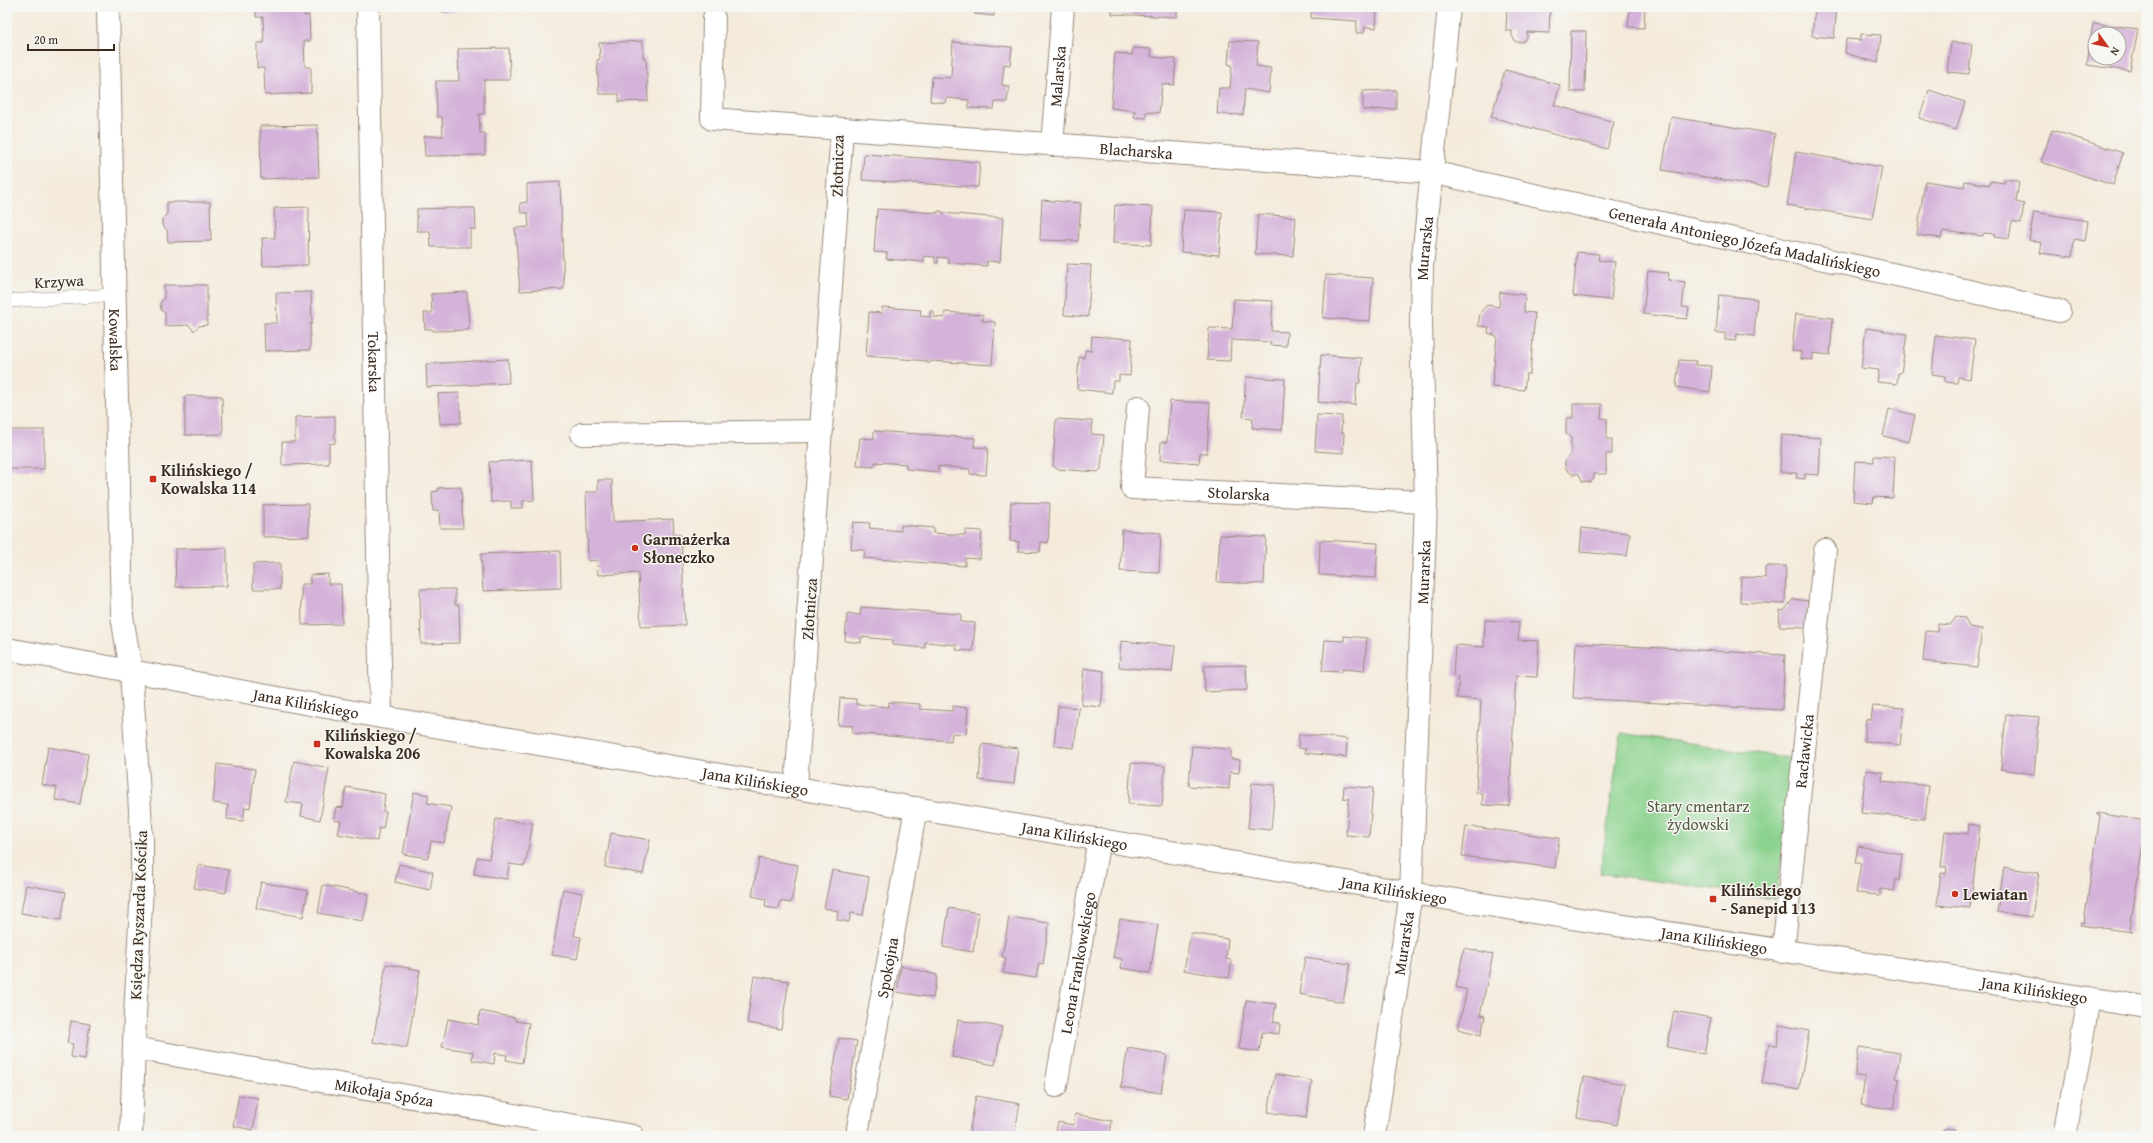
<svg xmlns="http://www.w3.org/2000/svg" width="2153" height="1143" font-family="'Gentium Book Plus',serif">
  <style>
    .green { fill: #8ad28d; stroke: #627e56 }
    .building { fill: #d4b2d9; fill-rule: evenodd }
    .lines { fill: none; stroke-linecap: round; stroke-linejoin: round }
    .service-casing { stroke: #988a7c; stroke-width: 14 }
    .minor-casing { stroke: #988a7c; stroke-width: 24 }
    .tertiary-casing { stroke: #988a7c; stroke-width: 24 }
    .service { stroke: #fff; stroke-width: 13 }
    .minor { stroke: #fff; stroke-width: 22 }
    .tertiary { stroke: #fff; stroke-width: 22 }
    .poi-dot { fill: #c8321e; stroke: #f6f6f2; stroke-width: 1.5 }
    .labels { text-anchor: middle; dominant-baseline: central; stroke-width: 3; stroke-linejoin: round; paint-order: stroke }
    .street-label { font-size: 16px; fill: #3b2a1e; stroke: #f6f6f2 }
    .poi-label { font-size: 16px; font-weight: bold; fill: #3b2a1e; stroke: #f6f6f2; text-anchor: start }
    .park-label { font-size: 16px; fill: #535c3f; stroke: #f6f6f2 }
  </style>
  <rect width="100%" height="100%" fill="#f6f6f2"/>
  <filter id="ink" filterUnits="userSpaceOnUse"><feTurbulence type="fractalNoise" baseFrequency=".025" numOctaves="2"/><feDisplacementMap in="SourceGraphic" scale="8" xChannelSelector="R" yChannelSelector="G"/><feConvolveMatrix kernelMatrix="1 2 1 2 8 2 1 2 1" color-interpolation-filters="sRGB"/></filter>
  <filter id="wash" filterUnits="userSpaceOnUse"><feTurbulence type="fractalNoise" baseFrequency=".012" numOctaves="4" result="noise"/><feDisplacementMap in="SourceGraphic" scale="16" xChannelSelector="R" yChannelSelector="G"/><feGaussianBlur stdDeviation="0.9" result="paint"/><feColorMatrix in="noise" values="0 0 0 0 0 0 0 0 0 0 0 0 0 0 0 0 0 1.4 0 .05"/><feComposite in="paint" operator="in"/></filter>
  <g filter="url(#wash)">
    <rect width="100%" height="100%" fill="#f4ebdb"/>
    <polygon class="green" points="1621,733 1797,759 1776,898 1600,873"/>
    <g id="blocks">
      <g class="building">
        <polygon points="256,7 304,7 304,16 309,15 310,41 304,41 305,67 311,67 311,93 265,95 264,68 257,68 257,43 264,43 263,17 256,17"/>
        <polygon points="442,7 457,7 457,11 442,12"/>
        <polygon points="975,7 994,7 994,16 975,14"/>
        <polygon points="1112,7 1177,7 1177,17 1112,14"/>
        <polygon points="1312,7 1377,7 1376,28 1365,27 1364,33 1356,33 1357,21 1311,18"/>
        <polygon points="1507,7 1550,7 1549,33 1527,32 1527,37 1523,42 1516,42 1512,36 1512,31 1506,31"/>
        <polygon points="1630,7 1645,7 1644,28 1628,27"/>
        <polygon points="1815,7 1837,7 1834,38 1812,36"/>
        <polygon points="1915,7 1932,7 1931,10"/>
        <path d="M2093 23 2138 29 2130 71 2087 65ZM2095 34H2119V58H2095Z"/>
        <polygon points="1571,31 1586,31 1585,92 1570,92"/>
        <polygon points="1861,34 1881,35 1878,63 1845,53 1846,39 1861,40"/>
        <polygon points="643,41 643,58 646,58 648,101 619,102 619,94 599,94 597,60 600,59 599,43"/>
        <polygon points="1230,41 1258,42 1256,66 1271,68 1269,93 1245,89 1243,115 1217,114 1219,88 1230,88 1232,65 1228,64"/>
        <polygon points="953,42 1012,47 1010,65 1004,64 1003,74 1002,85 1009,86 1007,102 995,102 994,109 969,108 969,100 946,98 945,103 930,101 932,77 951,78"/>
        <polygon points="1951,42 1972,44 1969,74 1947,72"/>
        <polygon points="509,48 510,80 484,80 484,114 479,114 480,133 485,133 485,155 425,156 424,136 443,136 442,117 437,117 436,81 459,81 458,49"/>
        <polygon points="1133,48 1151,49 1151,57 1176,59 1174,85 1162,84 1159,113 1146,112 1146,118 1134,117 1135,111 1111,108 1115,53 1132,55"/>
        <polygon points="1505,70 1560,85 1554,105 1614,122 1607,149 1491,117"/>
        <polygon points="1396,90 1396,109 1363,110 1363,91"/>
        <polygon points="1929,90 1965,102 1956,130 1919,118"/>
        <polygon points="1671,117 1775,134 1767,187 1662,170"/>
        <polygon points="317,125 319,177 261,179 260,126"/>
        <polygon points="2052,130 2123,153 2113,185 2041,162"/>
        <polygon points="1796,152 1882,167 1872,219 1787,205"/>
        <polygon points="864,154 980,162 978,187 862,180"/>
        <polygon points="2004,179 2019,181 2016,202 2024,204 2021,223 2012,221 2009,239 1994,237 1995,234 1984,233 1983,236 1943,231 1941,238 1917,235 1925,181 1964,187 1965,181 1990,185 1991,181 2004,183"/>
        <polygon points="560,182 564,289 520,291 515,228 529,227 528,213 521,213 520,203 527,202 527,184"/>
        <polygon points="1042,200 1081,203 1078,241 1040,240"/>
        <polygon points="167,202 210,202 211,241 168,242 167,230 162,225 162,219 167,214"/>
        <polygon points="1115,205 1153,207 1151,245 1113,243"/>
        <polygon points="309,207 308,265 263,266 262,238 275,238 274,208"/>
        <polygon points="450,208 475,208 476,229 470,229 470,247 431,247 430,231 417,231 417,209"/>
        <polygon points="877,209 938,213 938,211 942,211 942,213 1003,218 1000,262 987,261 987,266 948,263 948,258 938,257 938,263 935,263 935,257 924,256 924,262 886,259 887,253 874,252"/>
        <polygon points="1184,210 1222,212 1219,255 1181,252"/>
        <polygon points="2034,212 2088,221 2085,241 2074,239 2072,257 2040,253 2042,243 2029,240"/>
        <polygon points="1258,214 1296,217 1293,256 1255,254"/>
        <polygon points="1577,252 1599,254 1598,260 1615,262 1611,300 1573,296"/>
        <polygon points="1067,264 1091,265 1088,317 1064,315"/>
        <polygon points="1648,271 1669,273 1668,280 1685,282 1682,307 1689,308 1687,319 1643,314"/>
        <polygon points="1326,275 1373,278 1370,321 1323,318"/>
        <polygon points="164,285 207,285 207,325 199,326 194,331 189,325 165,326 165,313 161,310 160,303 164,299"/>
        <polygon points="311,292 312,324 310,324 310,350 265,351 264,323 277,323 276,293"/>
        <polygon points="467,292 469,330 433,331 432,329 425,329 424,313 432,313 431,294"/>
        <polygon points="1500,292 1525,295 1524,312 1535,313 1530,374 1526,374 1524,390 1492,387 1497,336 1488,333 1489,327 1478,326 1480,313 1487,305 1499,307"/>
        <polygon points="1719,295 1757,299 1754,336 1737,334 1736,341 1725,340 1725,333 1716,333"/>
        <polygon points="1234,299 1273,301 1271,331 1287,332 1286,346 1270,345 1270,342 1231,340 1230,361 1207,360 1209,328 1232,329"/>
        <polygon points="882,307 921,310 920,316 930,317 930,311 934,311 934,317 944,318 945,312 983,315 982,321 995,322 992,365 931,361 930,363 927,363 927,361 866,356 869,312 882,313"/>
        <polygon points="1796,314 1833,318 1830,355 1813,353 1813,360 1801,359 1801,352 1792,351"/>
        <polygon points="1866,328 1907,334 1901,373 1898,373 1897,384 1877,382 1879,370 1861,368"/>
        <polygon points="1936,335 1975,340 1970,379 1958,377 1957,383 1945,382 1945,376 1932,374"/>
        <polygon points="1092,336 1132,339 1130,376 1119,375 1119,381 1113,381 1112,393 1077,389 1079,357 1084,358 1085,350 1091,351"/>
        <polygon points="1321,355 1362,358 1360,383 1357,383 1355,405 1318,402"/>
        <polygon points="508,359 509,383 427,387 426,364"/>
        <polygon points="1679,360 1696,361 1695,365 1712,366 1710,392 1676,387"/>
        <polygon points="1246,377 1285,379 1282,430 1252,428 1253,418 1243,417"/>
        <polygon points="459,393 461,423 440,424 438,394"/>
        <polygon points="185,396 222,396 223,434 185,435"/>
        <polygon points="1170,401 1210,403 1207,453 1200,453 1199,463 1160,460 1161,442 1167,442"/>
        <polygon points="1573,404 1602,404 1601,418 1607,419 1607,439 1612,439 1612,454 1606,454 1606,474 1594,474 1594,479 1590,482 1582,481 1579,474 1572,474 1567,470 1565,466 1565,461 1571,453 1571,438 1566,434 1566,418 1573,418"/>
        <polygon points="1889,409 1915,415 1909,442 1883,436"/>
        <polygon points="1317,415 1342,416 1341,433 1344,433 1343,453 1315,451"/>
        <polygon points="335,416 335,443 329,444 329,464 282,465 282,442 295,442 295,417"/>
        <polygon points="1056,419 1092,421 1091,434 1104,435 1101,469 1098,472 1057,469 1053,466"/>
        <rect x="7" y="430" width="37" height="39"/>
        <polygon points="874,431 975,438 974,447 988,448 986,475 970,474 970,469 938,466 938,472 906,469 906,464 875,462 874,467 857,466 860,438 874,439"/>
        <polygon points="1782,435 1821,438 1819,475 1805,474 1805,479 1796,478 1797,473 1780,472"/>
        <polygon points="1874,456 1895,457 1893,498 1874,497 1873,503 1853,501 1855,461 1874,462"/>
        <polygon points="532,460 534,500 523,501 523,508 511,508 511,501 491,502 489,462"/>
        <polygon points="598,480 612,480 613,522 673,519 674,535 681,535 685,625 641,627 638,573 598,575 597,560 588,561 586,492 598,492"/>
        <polygon points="461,487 463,528 440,528 439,510 433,511 432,492 438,491 438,488"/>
        <polygon points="1011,502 1050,503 1048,543 1041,542 1040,552 1018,551 1019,542 1010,541"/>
        <polygon points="308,504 309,536 263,537 263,505"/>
        <polygon points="853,522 870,523 869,528 901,531 901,525 934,528 933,533 965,535 965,530 982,531 980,559 965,558 965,566 864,558 865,550 851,549"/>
        <polygon points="1582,528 1630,533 1627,556 1580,552"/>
        <polygon points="1122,530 1161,533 1159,573 1120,571"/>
        <polygon points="1220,535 1266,537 1264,584 1217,582"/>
        <polygon points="1320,540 1378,543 1376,578 1319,575"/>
        <polygon points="227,548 227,586 176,587 175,549"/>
        <polygon points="560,551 561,588 483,591 481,554"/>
        <polygon points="280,563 280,589 253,589 253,564"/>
        <polygon points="1768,566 1786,566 1785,604 1740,602 1741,577 1765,578 1765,568"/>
        <polygon points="328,574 328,584 341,584 342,624 302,625 301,584 310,584 310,575"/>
        <polygon points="420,589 455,589 455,605 459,605 460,643 421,644"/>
        <polygon points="1793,599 1808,601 1806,627 1779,626 1780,610 1784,611"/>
        <polygon points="861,607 961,614 961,622 975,623 973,651 956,650 957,645 925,642 925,648 892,645 893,640 861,637 861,643 845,641 847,614 860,615"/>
        <polygon points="1956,617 1965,618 1969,627 1982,629 1977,667 1923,661 1926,631 1937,632 1938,624 1950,625"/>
        <polygon points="1485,620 1519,622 1518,640 1539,641 1537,677 1516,676 1509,806 1482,805 1483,793 1476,793 1481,700 1457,698 1459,677 1453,676 1455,645 1484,647"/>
        <polygon points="1344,636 1367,638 1364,671 1342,669 1342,672 1322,671 1325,640 1344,641"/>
        <polygon points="1121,641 1175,646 1172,672 1119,667"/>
        <polygon points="1576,643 1785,655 1782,710 1573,698"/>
        <polygon points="1246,665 1247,690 1205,692 1204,666"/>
        <polygon points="1084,668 1104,671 1101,707 1081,705"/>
        <polygon points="840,698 856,699 856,704 888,707 889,702 920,704 920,709 952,711 953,706 968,708 966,734 952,733 951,741 852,733 853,726 838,725"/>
        <polygon points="1058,706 1079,708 1074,748 1054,746"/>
        <polygon points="1873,706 1904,708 1900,745 1864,741 1866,719 1871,720"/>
        <polygon points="2006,714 2039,717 2034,774 2001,769"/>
        <polygon points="1299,734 1347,739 1346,757 1305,753 1306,749 1298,748"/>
        <polygon points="982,744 1018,748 1014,784 979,780"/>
        <polygon points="1192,746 1231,749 1231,759 1240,760 1239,773 1230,772 1229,789 1189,786"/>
        <polygon points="48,747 88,754 80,804 55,800 57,787 42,785"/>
        <polygon points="294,761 329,768 320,820 301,816 303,804 286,802"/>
        <polygon points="1131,763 1165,766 1162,806 1128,804"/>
        <polygon points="217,764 255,769 250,808 245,807 243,821 227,819 228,805 213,803"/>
        <polygon points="1866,770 1883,772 1882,781 1929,786 1925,819 1861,813"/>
        <polygon points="1252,783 1275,785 1271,830 1248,828"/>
        <polygon points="1344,786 1373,788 1369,837 1346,835 1349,799 1343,798"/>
        <polygon points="346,787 385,794 383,811 386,812 383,829 379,828 377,841 338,834 341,821 334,820 336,807 343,808"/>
        <polygon points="414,792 429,795 427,803 451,807 444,843 431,841 428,858 403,854"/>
        <polygon points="2097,813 2146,821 2130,930 2132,930 2132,932 2080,925 2081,922 2084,923 2100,816 2097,815"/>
        <polygon points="496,819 533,823 525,866 509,864 507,879 474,874 477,857 489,859"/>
        <polygon points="1969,824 1980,826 1970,908 1937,905 1941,873 1946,874 1947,867 1941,867 1945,831 1968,834"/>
        <polygon points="1466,826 1559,838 1555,868 1462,856"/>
        <polygon points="611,833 650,840 643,874 605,867"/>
        <polygon points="1858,846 1902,854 1899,880 1896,879 1894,891 1880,889 1880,895 1856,893 1861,863 1855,863"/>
        <polygon points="759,858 798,865 791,903 780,901 779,909 765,907 766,899 752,896"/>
        <polygon points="399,864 433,872 430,890 395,882"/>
        <polygon points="199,865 229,870 226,893 194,888"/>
        <polygon points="2004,867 2039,873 2032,917 1997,912"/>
        <polygon points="832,870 869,877 863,915 851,913 849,922 837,920 838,911 824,908"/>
        <polygon points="261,882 308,891 303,917 256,908"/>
        <polygon points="26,885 66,892 61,920 21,913"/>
        <polygon points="323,885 369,894 363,921 318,913"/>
        <polygon points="563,889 582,893 574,936 581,937 577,959 552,955"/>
        <polygon points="949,908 979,913 973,952 943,947"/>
        <polygon points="1009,917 1049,923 1043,964 1039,963 1036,978 1003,973 1006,958 1002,957"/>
        <polygon points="1120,919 1158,925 1150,973 1121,968 1122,959 1113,957"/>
        <polygon points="1191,933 1228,939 1226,959 1232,960 1229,978 1184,970"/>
        <polygon points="1464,948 1493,954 1480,1015 1485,1016 1481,1035 1458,1029 1467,990 1456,987"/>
        <polygon points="1305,957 1350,964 1343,1002 1299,994"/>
        <polygon points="386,964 420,970 407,1048 373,1042"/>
        <polygon points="901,966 937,975 933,998 897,992"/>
        <polygon points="754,976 789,981 781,1029 747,1023"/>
        <polygon points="1246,1000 1276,1004 1273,1022 1280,1023 1279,1034 1262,1032 1259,1052 1239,1049"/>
        <polygon points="480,1011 516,1018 515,1021 529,1023 522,1063 506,1060 507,1055 495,1053 494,1064 472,1060 473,1052 442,1047 448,1019 478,1025"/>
        <polygon points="1674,1011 1711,1018 1704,1054 1667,1047"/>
        <polygon points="958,1020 1002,1027 995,1065 952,1057"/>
        <polygon points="71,1021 90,1024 85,1059 71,1057 73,1044 67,1043"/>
        <polygon points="1780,1025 1809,1031 1799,1090 1762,1083 1769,1044 1777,1045"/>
        <polygon points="839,1038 857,1041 847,1099 829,1096"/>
        <polygon points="1859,1047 1900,1053 1896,1078 1899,1079 1894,1109 1861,1105 1865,1077 1855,1076"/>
        <polygon points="1128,1048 1167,1055 1161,1093 1121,1087"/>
        <polygon points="1275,1074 1312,1081 1306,1118 1268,1112"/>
        <polygon points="1584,1077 1625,1084 1617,1125 1577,1117"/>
        <polygon points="239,1095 258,1098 253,1130 233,1126"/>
        <polygon points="976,1096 1020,1104 1014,1136 980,1136 969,1134"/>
        <polygon points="1075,1114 1112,1121 1110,1133 1123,1136 1055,1136 1058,1122 1073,1125"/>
        <polygon points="1946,1128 1954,1129 1958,1136 1939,1136 1939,1133"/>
        <polygon points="1022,1132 1042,1135 1042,1136 1021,1136"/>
      </g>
    </g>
  </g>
  <g filter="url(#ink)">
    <use href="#blocks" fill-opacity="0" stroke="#988a7c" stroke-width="1"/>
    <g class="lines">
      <g class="service-casing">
        <polyline id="service" points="7,301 114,295"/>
      </g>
      <g class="minor-casing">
        <g id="minor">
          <path id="s1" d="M368 7 381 717"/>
          <polyline points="714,18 712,119 842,129 796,786"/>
          <path id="s2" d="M842 129 1431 172 2059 311"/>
          <path id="s3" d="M1052 145 1063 7"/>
          <path id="s4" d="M1138 407 1132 488 1426 502"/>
          <polyline points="582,434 822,431"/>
          <polyline points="7,649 131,671"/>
          <path id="s5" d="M1783 952 1825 550"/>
          <path id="s6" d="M134 1048 633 1136"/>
          <path id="s7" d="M1056 1086 1099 839"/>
          <path id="s8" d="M858 1128 916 808"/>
          <path id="s9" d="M1374 1136 1411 893 1426 502 1421 324 1422 267 1449 7"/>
          <polyline points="2065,1136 2089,998"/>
        </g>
      </g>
      <g class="tertiary-casing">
        <g id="tertiary">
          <path id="s10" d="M108 7 122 616 131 671 142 841V886L135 1015 131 1136"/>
          <path id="s11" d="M131 671 381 717 1411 893 2146 1007"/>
        </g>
      </g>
      <use href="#service" class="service"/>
      <use href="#minor" class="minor"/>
      <use href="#tertiary" class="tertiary"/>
    </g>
  </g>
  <g class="poi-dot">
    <rect x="149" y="475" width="8" height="8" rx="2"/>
    <circle cx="635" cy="548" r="4"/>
    <rect x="313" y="740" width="8" height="8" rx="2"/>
    <circle cx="1955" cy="894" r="4"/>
    <rect x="1709" y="895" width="8" height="8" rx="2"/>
  </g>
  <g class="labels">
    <g class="street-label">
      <text stroke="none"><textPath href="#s3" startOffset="69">Malarska</textPath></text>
      <text stroke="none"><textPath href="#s2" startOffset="295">Blacharska</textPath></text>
      <text transform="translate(837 166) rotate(-89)">Złotnicza</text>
      <text stroke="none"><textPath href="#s2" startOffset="912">Generała Antoniego Józefa Madalińskiego</textPath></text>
      <text stroke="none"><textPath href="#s9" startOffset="891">Murarska</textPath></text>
      <text transform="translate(59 281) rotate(-3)">Krzywa</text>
      <text stroke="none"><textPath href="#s10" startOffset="333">Kowalska</textPath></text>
      <text stroke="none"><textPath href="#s1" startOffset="355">Tokarska</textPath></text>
      <text stroke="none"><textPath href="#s4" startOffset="188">Stolarska</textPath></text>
      <text stroke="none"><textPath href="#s9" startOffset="567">Murarska</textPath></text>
      <text transform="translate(809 609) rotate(-86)">Złotnicza</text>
      <text stroke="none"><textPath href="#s11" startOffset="178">Jana Kilińskiego</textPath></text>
      <text stroke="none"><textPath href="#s5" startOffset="202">Racławicka</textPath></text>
      <text stroke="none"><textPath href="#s11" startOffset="634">Jana Kilińskiego</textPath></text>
      <text stroke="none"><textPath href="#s11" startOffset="958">Jana Kilińskiego</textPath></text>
      <text stroke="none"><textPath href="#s11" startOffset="1282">Jana Kilińskiego</textPath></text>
      <text transform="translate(138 915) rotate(-88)">Księdza Ryszarda Kościka</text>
      <text stroke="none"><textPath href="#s11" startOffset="1606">Jana Kilińskiego</textPath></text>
      <text stroke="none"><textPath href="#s9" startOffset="195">Murarska</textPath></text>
      <text stroke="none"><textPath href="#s7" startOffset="125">Leona Frankowskiego</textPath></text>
      <text stroke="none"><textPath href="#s8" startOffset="163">Spokojna</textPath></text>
      <text stroke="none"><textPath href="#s11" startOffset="1930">Jana Kilińskiego</textPath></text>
      <text stroke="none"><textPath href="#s6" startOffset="254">Mikołaja Spóza</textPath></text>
    </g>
    <g class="poi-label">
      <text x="161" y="470">Kilińskiego /<tspan x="161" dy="18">Kowalska 114</tspan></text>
      <text x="643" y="539">Garmażerka<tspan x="643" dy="18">Słoneczko</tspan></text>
      <text x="325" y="735">Kilińskiego /<tspan x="325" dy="18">Kowalska 206</tspan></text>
      <text x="1721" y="890">Kilińskiego<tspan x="1721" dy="18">- Sanepid 113</tspan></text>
      <text x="1963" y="894">Lewiatan</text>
    </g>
    <g class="park-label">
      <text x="1698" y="806">Stary cmentarz<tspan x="1698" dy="18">żydowski</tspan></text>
    </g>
  </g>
  <rect width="2153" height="1143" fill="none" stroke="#f6f6f2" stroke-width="24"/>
  <g transform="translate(2107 46) rotate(123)"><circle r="19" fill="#f6f6f2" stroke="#aba49d"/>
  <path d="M0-3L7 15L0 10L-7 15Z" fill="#c8321e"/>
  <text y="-6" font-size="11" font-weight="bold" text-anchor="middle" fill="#3b2a1e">N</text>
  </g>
  <path d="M28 44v6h86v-6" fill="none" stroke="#3b2a1e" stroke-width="2"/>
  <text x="34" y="44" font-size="12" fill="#3b2a1e" stroke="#f6f6f2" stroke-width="3" paint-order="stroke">20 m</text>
</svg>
